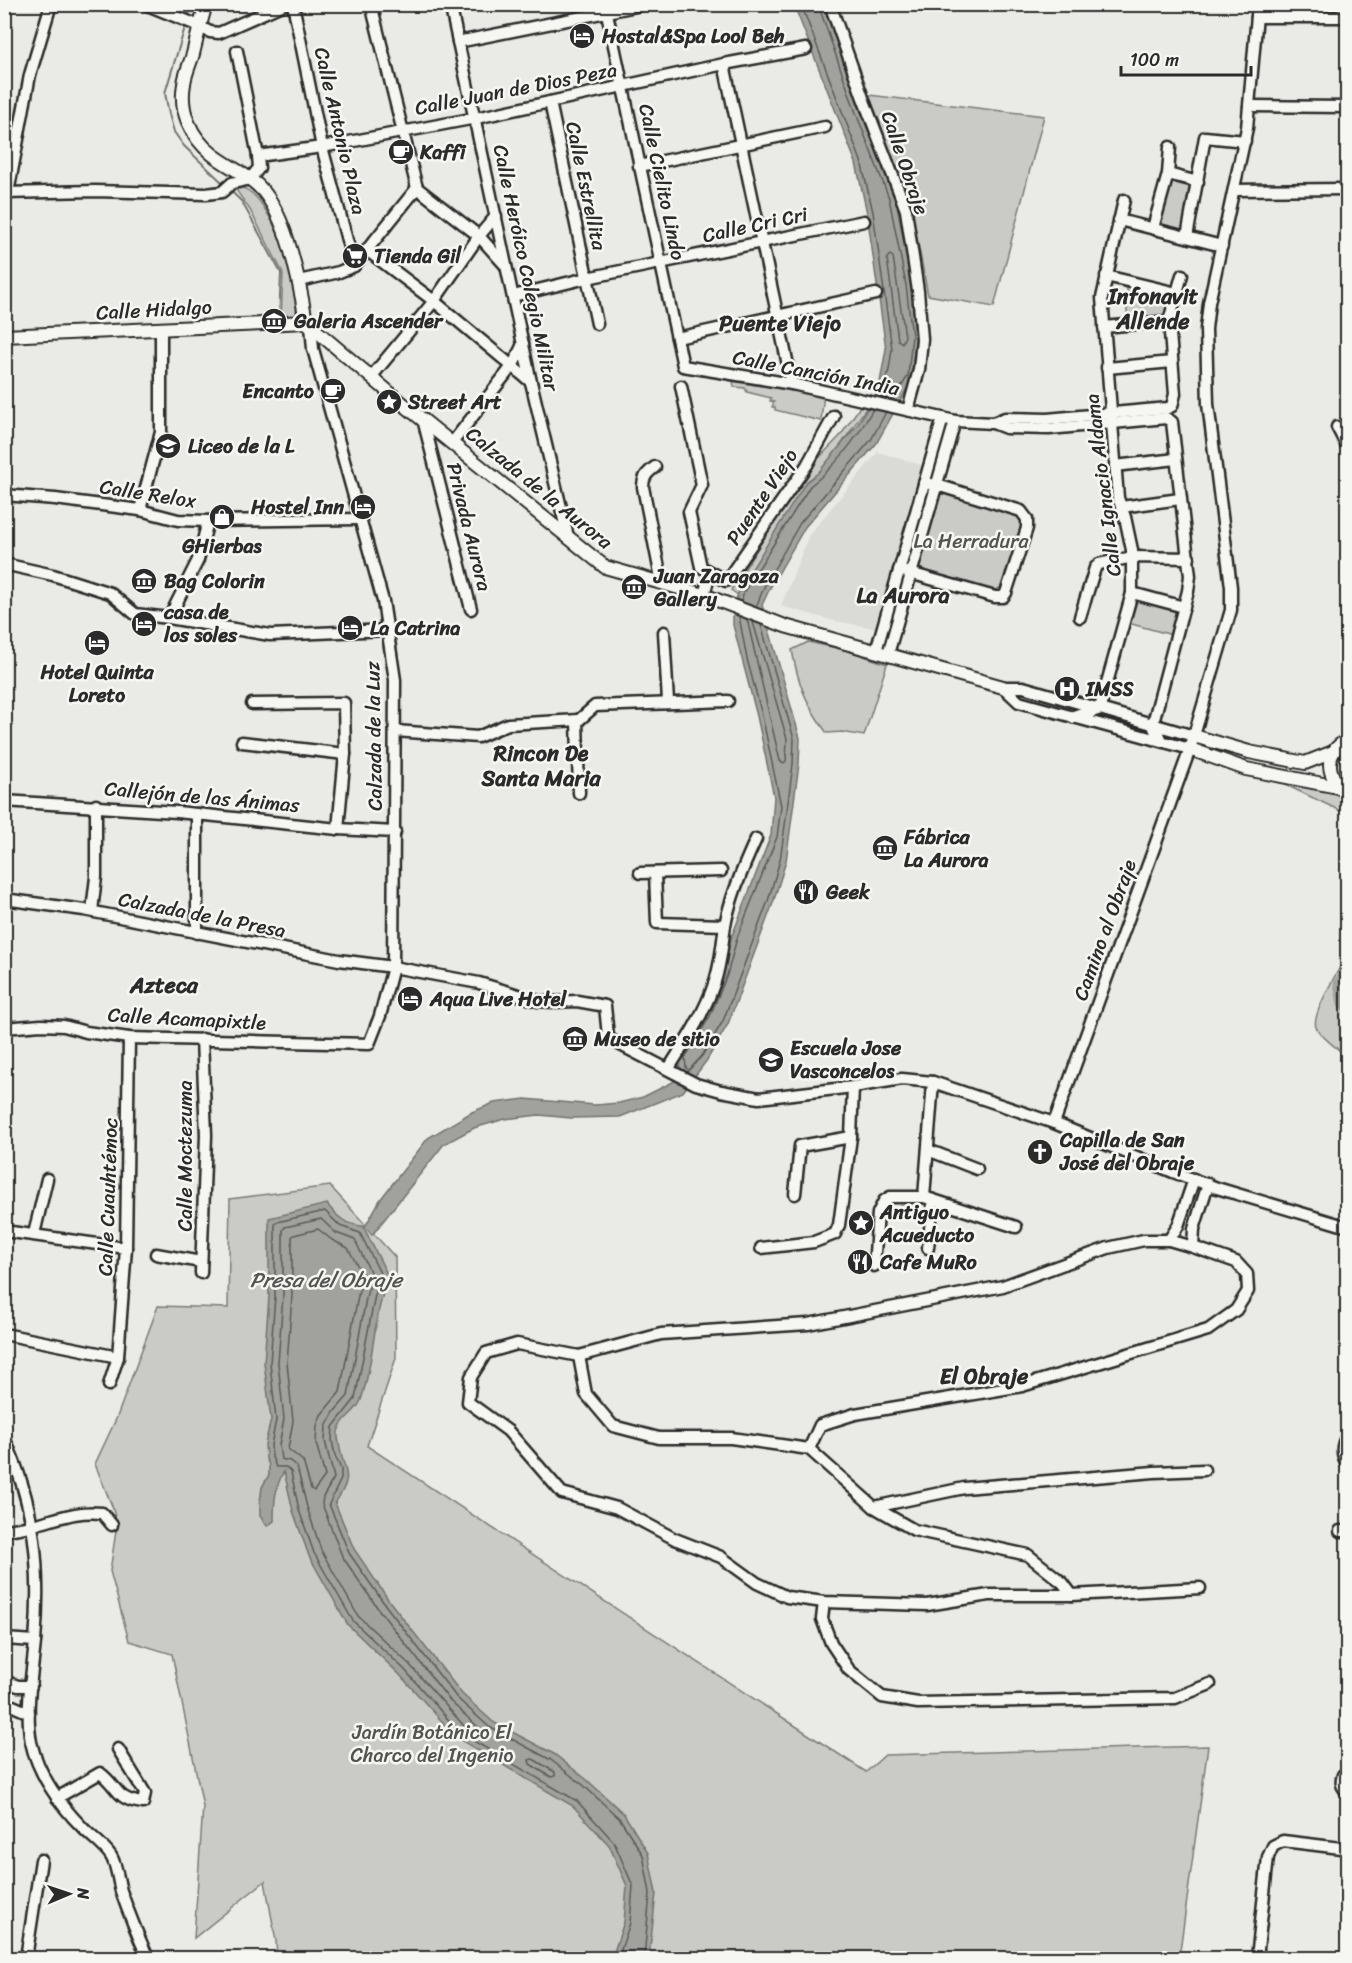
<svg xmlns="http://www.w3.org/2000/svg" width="1352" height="1963" font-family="Sriracha,sans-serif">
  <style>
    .built { fill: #dadad6 }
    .green { fill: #cacac7; stroke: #7a7a79; stroke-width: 1.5 }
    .water { fill: #a1a19e; stroke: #727270; stroke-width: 1.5 }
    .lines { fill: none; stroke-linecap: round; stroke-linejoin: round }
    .shore { stroke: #5a5a59; stroke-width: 1.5 }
    .stream { stroke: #727270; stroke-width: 2 }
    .canal { stroke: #a1a19e; stroke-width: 9 }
    .minor-casing { stroke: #2b2b2b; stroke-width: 15 }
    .major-casing { stroke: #2b2b2b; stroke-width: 16 }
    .minor { stroke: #f6f6f2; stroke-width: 10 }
    .major { stroke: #f6f6f2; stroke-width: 12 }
    .labels { text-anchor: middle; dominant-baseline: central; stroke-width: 5; stroke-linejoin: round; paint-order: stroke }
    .poi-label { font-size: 20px; font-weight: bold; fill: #2b2b2b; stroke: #f6f6f2; text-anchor: start }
    .street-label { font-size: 20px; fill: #2b2b2b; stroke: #f6f6f2 }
    .park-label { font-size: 20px; fill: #535352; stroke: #f6f6f2 }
    .water-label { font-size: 21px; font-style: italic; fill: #545453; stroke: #f6f6f2 }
    .quarter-label { font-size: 22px; font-weight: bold; fill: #2b2b2b; stroke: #f6f6f2 }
  </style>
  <rect width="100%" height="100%" fill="#eaeae6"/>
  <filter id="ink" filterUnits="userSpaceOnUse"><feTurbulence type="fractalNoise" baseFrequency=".0167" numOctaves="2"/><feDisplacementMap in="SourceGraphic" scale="12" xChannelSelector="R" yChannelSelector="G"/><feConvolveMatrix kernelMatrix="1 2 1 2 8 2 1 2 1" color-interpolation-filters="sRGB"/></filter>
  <g filter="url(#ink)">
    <polygon class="built" points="878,452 925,466 879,629 831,620 781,606 809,535"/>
    <g class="green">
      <polygon points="869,95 1044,116 994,307 928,295 911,207"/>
      <polygon points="1171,175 1198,184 1185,234 1158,227"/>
      <path d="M243 188C267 195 295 270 297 295 298 302 296 311 295 319H281L283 273 250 210 236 190Z"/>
      <polygon points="1127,284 1176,294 1167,317 1127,319"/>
      <polygon points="736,377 824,393 821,421 775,410 775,407 772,407 774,402 770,401 771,398 747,392 745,388 734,387 733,380"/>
      <polygon points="863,402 869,404 738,595 731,590 797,487 818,459 841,435"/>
      <polygon points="940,489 1019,515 1024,523 1001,587 994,591 915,567"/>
      <polygon points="1132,593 1184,607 1176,636 1128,623"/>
      <path d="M808 642 846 650 887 664 864 736 842 732 827 733C807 706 798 684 792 650Z"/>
      <path d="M1286 785C1308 787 1332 787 1347 803V814Z"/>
      <path d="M1347 958V1057C1340 1050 1319 1036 1316 1027 1311 1016 1339 967 1347 958Z"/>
      <polygon points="330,1186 395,1257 396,1358 367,1446 866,1772 885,1755 1208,1746 1179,1958 277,1958 276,1941 265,1881 194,1938 203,1806 172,1654 129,1641 110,1571 117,1524 112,1506 95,1464 117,1417 158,1306 228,1308 230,1199"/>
    </g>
    <g class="water">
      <polygon points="794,5 823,5 895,196 912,284 919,336 913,378 876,444 805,527 770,588 762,605 800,738 799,764 786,861 773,903 728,1024 707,1060 683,1092 620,1117 571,1118 539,1115 505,1119 474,1128 444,1144 372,1235 365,1227 380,1200 428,1138 472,1112 494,1103 525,1099 595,1105 619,1103 643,1097 673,1082 680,1065 676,1062 721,973 732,936 771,835 774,797 757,716 733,625 733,608 740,588 806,482 818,473 858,424 879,388 886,349 867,213 856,163"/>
      <path d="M327 1204C337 1217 346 1225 363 1226L389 1278C372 1316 375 1360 361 1400 357 1412 343 1417 339 1429 337 1433 338 1439 339 1443 343 1473 356 1473 335 1503L354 1549 390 1602 462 1694 493 1722 554 1754 586 1779 624 1814 648 1853 656 1893 649 1958H612L624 1922 627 1886 609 1845 573 1806 457 1738 399 1674 348 1625 309 1556 293 1511 284 1471C275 1487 274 1502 274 1521L267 1526 260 1516V1502L262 1487 269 1475V1465L266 1459 265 1444 271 1420 264 1363 269 1296V1218Z"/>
    </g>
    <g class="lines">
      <g class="shore">
        <polyline points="801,4 861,161 873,212 892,349 889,370 880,397"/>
        <polyline points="818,4 856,113 889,198 906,285 912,336 908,376 893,400"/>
        <polygon points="890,255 893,257 905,336 902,343 898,340 887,258"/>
        <path d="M741 601 745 590 810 486C835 467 857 438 873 409"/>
        <polyline points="756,607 765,585 800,523 871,440 886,412"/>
        <polyline points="739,616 747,659 762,715 781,806 777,837 737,938 727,975 710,1016 685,1058 686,1068 689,1070 702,1056 723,1021 768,901 780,860 784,833 793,764 794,739 761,625"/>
        <polyline points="747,619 780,761 784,763 786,761 787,739 753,622"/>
        <polygon points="321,1219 336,1233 355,1240 373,1278 367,1293 348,1396 334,1412 326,1427 325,1441 334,1478 323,1497 322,1504 342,1556 379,1610 451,1702 479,1728 477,1733 465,1727 409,1664 358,1616 321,1550 307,1507 297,1467 290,1461 281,1459 279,1445 284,1419 278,1363 283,1296 283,1230 285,1227"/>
        <polygon points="318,1229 332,1240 348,1248 364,1278 359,1291 340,1392 321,1415 317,1426 316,1443 325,1476 314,1491 311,1489 303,1461 288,1449 293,1421 287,1363 292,1296 292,1237 294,1235"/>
        <polygon points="533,1759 555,1772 555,1776 551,1777 530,1764 529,1760"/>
        <polyline points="618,1958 630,1923 633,1886 614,1842 577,1801 460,1733 404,1669 353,1621 314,1553 299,1510 291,1472 286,1467 276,1467 272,1457 271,1445 276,1420 270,1363 275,1296 275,1224 277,1222 325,1211 340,1226 360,1233 382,1277 375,1295 355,1399 333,1427 332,1440 335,1456 341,1469 341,1479 329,1504 349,1553 386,1606 457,1698 489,1727 551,1760 582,1784 620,1819 643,1855 650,1893 644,1958"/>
      </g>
      <g class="stream">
        <polyline points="188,19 191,4"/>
        <polyline points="186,24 165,93 169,114 174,132 184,146 225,185"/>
        <polyline points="229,189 242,202 281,273 279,318"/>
      </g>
      <polyline class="canal" points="1348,967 1338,983 1342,1004 1348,1008"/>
      <g class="minor-casing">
        <g id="minor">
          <polyline points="145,4 192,23 210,32 219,33 284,4"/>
          <polyline points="293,4 322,147 354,266"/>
          <polyline points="371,4 417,188"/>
          <polyline points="450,4 531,382 568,537"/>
          <polyline points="605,4 683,366 792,384 955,421 993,423 1006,428 1049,429 1166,418 1172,422 1190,576 1188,591 1153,723"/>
          <polyline points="830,4 863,98 906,210 918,291 922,339 919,370 908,410"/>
          <polyline points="1257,17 1348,17"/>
          <polyline points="458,42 646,4"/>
          <polyline points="237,51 258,156"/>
          <polyline points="724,64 792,384"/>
          <polyline points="550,102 597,324"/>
          <polyline points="1249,106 1348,107"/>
          <polyline points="639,166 825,127"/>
          <polyline points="1168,174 1198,182"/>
          <polyline points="417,188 479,236 506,266"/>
          <polyline points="1235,190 1348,189"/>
          <polyline points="4,193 95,191 206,194 222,192 232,183 250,179 259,168 258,156 322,147 476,118 724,64 806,49"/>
          <polyline points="8,193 30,75 51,4"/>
          <polyline points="1119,220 1222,246"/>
          <polyline points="1153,228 1168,174 1170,147"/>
          <polyline points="1187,237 1205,137 1245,141"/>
          <polyline points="368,251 434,301 531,382"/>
          <polyline points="1106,276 1177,293"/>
          <polyline points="299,281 339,272 354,266 417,188"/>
          <polyline points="513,296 587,278 864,221"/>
          <polyline points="1104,327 1169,321"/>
          <polyline points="677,338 876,294"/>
          <polyline points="1107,368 1172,362"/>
          <polyline points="372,376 434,301 479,236 496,216"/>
          <polyline points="681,386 702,485 689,512 701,567 726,581 807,465 834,416"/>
          <polyline points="423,419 471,609"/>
          <polyline points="993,423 1005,418 1047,419 1168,408 1172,406 1175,394 1169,321 1182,275"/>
          <polyline points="1337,427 1348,448"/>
          <polyline points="452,443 513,365 523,344"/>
          <polyline points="1115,466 1176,459"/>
          <path d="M655 467C647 473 643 477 643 487L662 583"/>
          <polyline points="4,495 55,499 140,510 178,520 208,521 359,519"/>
          <polyline points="1121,507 1180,499"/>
          <polyline points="140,510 161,432 161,329"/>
          <polyline points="4,564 53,575 110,593 135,614 169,618 270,635 388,630"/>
          <polyline points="899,570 995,597 1003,597 1006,593 1027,528 1027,519 1021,511 937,485 924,483"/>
          <polyline points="1132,593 1184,607"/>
          <polyline points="704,595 710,573"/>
          <polyline points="1080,617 1095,568 1099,564 1133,557 1189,558"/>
          <polyline points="169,618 198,560 208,521"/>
          <polyline points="664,632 668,702"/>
          <polyline points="876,651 943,418"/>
          <polyline points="888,654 955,421"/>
          <polyline points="1003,687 1019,702 1190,749"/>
          <polyline points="1003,687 1023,687 1194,736"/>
          <polyline points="252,704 344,703 345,754 338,829"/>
          <polyline points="1100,708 1132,593 1132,550 1125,517 1118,498 1102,298 1124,200"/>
          <polyline points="577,720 579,793"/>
          <polyline points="395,731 478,737 508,724 579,720 595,706 728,701"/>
          <polyline points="242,742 345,754"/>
          <polyline points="4,801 177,812 338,829 395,832"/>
          <polyline points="640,873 721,871"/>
          <polyline points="655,873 657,923 725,925"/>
          <polyline points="4,899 84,910 339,960 393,967 479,983 538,1001 553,1002 577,1001 605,1006 608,1036 611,1040 696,1084 721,1091 759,1098 853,1087 902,1079 933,1082 1054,1123 1173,1172 1217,1188 1348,1227"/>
          <polyline points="92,911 96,877 96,805"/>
          <polyline points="197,933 197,814"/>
          <polyline points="4,1028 41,1025 64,1026 86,1032 129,1038 369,1044 380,1016 393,967 395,680 383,601 313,349 311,325"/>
          <path d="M669 1068C686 1041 704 1014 714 984 721 965 722 945 725 925 731 895 743 867 756 839"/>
          <polyline points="1054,1123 1190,749 1231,610 1231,587 1208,404 1206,329 1209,303 1247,128 1258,4"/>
          <polyline points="928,1150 977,1169"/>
          <polyline points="795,1194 800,1146 851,1137"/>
          <polyline points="924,1197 933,1082"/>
          <polyline points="4,1231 126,1248"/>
          <polyline points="34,1234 47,1179"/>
          <polyline points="1169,1240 1178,1226 1194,1179"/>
          <polyline points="1193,1247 1194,1229 1208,1184"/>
          <polyline points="761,1248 814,1242 835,1234 839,1225 851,1137 853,1087"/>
          <polyline points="928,1248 933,1200"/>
          <polyline points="156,1254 201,1262"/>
          <polyline points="874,1266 878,1213 884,1201 890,1197 924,1197 1016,1227"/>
          <polyline points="201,1273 206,1135 202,1039"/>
          <polyline points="4,1334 118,1357"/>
          <polyline points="579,1356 586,1394 613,1426 659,1438 731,1438 809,1449 874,1507 914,1530 1028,1555 1063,1583 1072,1595"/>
          <polyline points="109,1385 118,1357 126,1248 129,1038"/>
          <path d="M1348 1435C1341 1444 1341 1455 1348 1465"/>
          <path d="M4 1438C36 1505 41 1570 35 1642 32 1675 25 1710 31 1742 38 1774 60 1805 82 1827 91 1837 104 1845 111 1856 117 1865 118 1881 121 1891 129 1914 138 1936 148 1958"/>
          <polyline points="809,1449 820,1425 855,1414 1022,1386 1208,1330 1236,1310 1248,1291 1247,1274 1236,1262 1193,1247 1169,1240 1144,1240 1108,1248 1003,1286 808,1324 661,1334 579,1356 517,1344 486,1353 471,1377 468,1402 508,1431 562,1493 617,1508 675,1539 721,1557 757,1583 787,1597 824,1602 927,1605 989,1595 1072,1595 1200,1588"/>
          <polyline points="874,1507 964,1488 1154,1472 1204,1470"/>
          <path d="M4 1530C14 1529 23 1528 33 1525 58 1519 75 1510 102 1513L112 1525"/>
          <polyline points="1340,1531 1348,1531"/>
          <polyline points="824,1602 822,1619 831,1643 849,1670 882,1697 918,1703 1175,1698 1210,1684"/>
          <polyline points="4,1639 35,1641"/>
          <polyline points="4,1681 18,1686 31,1686"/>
          <polyline points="4,1702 29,1713"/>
          <path d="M1348 1774 1343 1775C1340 1783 1342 1787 1348 1793"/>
          <path d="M57 1798 100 1773C119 1787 115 1800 143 1803L145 1793 118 1749"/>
          <polyline points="26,1958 41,1860"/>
          <polyline points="1257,1958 1268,1857 1273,1846 1283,1841 1341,1848 1348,1847"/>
        </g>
      </g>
      <g class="major-casing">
        <g id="major">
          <path d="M206 4C201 21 197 37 193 54 190 64 185 74 184 84 179 111 191 137 212 154 228 167 250 175 264 192 288 222 300 284 306 322"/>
          <polyline points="306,322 397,399 605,567 704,595 785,626 1003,687"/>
          <polyline points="4,336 306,322"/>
          <polyline points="1074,717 1100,708"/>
          <polyline points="1153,723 1160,739"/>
          <polyline points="1194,736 1249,752 1305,763 1333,752"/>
          <path d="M1348 740C1322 752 1326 779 1348 792"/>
          <polyline points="1190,749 1246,769 1338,787"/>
        </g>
      </g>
      <use href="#minor" class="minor"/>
      <use href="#major" class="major"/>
    </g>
  </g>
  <defs>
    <g id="hotel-disc" transform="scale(1.35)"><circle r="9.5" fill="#2b2b2b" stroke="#f6f6f2"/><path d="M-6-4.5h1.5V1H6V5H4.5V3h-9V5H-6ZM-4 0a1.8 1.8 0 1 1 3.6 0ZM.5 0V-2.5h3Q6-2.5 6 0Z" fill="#fff"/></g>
    <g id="cafe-disc" transform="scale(1.35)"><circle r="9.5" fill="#2b2b2b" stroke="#f6f6f2"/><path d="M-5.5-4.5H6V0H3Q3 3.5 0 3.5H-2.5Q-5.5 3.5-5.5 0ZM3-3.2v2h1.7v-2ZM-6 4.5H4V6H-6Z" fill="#fff"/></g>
    <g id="supermarket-disc" transform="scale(1.35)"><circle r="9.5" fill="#2b2b2b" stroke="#f6f6f2"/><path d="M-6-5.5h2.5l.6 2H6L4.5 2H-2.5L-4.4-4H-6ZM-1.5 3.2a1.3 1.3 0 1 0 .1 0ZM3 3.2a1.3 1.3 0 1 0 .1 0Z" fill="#fff"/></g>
    <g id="museum-disc" transform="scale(1.35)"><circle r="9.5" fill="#2b2b2b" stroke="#f6f6f2"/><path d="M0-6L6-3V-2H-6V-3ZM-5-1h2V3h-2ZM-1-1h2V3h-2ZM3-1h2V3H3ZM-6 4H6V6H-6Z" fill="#fff"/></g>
    <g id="sight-disc" transform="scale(1.35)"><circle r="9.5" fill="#2b2b2b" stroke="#f6f6f2"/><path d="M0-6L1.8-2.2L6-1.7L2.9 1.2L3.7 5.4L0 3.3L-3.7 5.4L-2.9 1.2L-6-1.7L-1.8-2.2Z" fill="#fff"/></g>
    <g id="school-disc" transform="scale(1.35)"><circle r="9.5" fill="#2b2b2b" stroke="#f6f6f2"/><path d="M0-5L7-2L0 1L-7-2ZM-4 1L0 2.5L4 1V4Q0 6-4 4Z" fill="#fff"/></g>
    <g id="shop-disc" transform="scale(1.35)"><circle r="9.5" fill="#2b2b2b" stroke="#f6f6f2"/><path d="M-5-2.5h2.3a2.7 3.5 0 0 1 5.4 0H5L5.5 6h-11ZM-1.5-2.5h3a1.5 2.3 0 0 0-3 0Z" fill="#fff"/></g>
    <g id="hospital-disc" transform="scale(1.35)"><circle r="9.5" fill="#2b2b2b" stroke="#f6f6f2"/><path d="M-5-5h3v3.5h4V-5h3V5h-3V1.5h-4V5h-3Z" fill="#fff"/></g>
    <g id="restaurant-disc" transform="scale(1.35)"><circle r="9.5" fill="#2b2b2b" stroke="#f6f6f2"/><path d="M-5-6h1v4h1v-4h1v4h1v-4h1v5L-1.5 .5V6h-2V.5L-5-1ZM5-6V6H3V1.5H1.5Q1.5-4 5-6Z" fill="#fff"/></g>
    <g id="church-disc" transform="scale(1.35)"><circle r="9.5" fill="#2b2b2b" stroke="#f6f6f2"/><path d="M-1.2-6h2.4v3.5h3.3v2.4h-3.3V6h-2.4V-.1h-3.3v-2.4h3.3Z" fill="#fff"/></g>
  </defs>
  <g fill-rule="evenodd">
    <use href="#hotel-disc" x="582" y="36"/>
    <use href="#cafe-disc" x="401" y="152"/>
    <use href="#supermarket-disc" x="355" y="256"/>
    <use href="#museum-disc" x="274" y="321"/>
    <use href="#cafe-disc" x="333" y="391"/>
    <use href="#sight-disc" x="389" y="402"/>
    <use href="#school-disc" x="168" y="446"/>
    <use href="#hotel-disc" x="363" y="507"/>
    <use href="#shop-disc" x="222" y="517"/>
    <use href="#museum-disc" x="144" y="581"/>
    <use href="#museum-disc" x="634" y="587"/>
    <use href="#hotel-disc" x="144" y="624"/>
    <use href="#hotel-disc" x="350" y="628"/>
    <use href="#hotel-disc" x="97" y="643"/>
    <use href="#hospital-disc" x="1067" y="689"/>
    <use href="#museum-disc" x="885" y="848"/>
    <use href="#restaurant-disc" x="806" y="892"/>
    <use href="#hotel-disc" x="410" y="999"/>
    <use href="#museum-disc" x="575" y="1039"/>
    <use href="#school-disc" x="771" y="1060"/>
    <use href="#church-disc" x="1040" y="1152"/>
    <use href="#sight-disc" x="861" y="1223"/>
    <use href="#restaurant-disc" x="860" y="1262"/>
  </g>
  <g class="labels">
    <g class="poi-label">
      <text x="602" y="36">Hostal&amp;Spa Lool Beh</text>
      <text x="420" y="152">Kaffi</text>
      <text x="374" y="256">Tienda Gil</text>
      <text x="294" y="321">Galeria Ascender</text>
      <text x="314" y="391" text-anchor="end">Encanto</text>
      <text x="408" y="402">Street Art</text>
      <text x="188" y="446">Liceo de la L</text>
      <text x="344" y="507" text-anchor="end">Hostel Inn</text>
      <text x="222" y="546" text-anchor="middle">GHierbas</text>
      <text x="654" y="576">Juan Zaragoza<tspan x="654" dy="23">Gallery</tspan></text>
      <text x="164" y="581">Bag Colorin</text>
      <text x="164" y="612">casa de<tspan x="164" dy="23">los soles</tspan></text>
      <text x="370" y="628">La Catrina</text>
      <text x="97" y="672" text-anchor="middle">Hotel Quinta<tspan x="97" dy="23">Loreto</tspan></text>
      <text x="1086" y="689">IMSS</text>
      <text x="904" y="837">Fábrica<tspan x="904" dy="23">La Aurora</tspan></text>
      <text x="826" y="892">Geek</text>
      <text x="430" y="999">Aqua Live Hotel</text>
      <text x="594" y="1039">Museo de sitio</text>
      <text x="790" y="1048">Escuela Jose<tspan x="790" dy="23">Vasconcelos</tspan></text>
      <text x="1060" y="1140">Capilla de San<tspan x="1060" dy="23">José del Obraje</tspan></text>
      <text x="880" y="1212">Antiguo<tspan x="880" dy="23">Acueducto</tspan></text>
      <text x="880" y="1262">Cafe MuRo</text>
    </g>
    <g class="street-label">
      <text transform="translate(516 89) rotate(-11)">Calle Juan de Dios Peza</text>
      <text transform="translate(340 131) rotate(77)">Calle Antonio Plaza</text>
      <text transform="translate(905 163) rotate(71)">Calle Obraje</text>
      <text transform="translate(662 182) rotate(78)">Calle Cielito Lindo</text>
      <text transform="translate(586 186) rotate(78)">Calle Estrellita</text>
      <text transform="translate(755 225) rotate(-12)">Calle Cri Cri</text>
      <text transform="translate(526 268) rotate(78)">Calle Heróico Colegio Militar</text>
      <text transform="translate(154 310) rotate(-3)">Calle Hidalgo</text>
      <text transform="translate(816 373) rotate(11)">Calle Canción India</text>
      <text transform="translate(1103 485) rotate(-97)">Calle Ignacio Aldama</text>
      <text transform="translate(539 488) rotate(39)">Calzada de la Aurora</text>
      <text transform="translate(148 494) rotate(9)">Calle Relox</text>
      <text transform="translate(762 497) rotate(-56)">Puente Viejo</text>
      <text transform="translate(469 527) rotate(76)">Privada Aurora</text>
      <text transform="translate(374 736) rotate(-91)">Calzada de la Luz</text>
      <text transform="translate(202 797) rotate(5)">Callejón de las Ánimas</text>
      <text transform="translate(202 915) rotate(11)">Calzada de la Presa</text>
      <text transform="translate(1105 930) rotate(-70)">Camino al Obraje</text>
      <text transform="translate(187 1019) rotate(3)">Calle Acamapixtle</text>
      <text transform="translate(185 1156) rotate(-90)">Calle Moctezuma</text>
      <text transform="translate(108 1197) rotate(-88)">Calle Cuauhtémoc</text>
    </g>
    <g class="park-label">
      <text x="971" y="541">La Herradura</text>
      <text x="432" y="1732">Jardín Botánico El<tspan x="432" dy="23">Charco del Ingenio</tspan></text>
    </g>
    <g class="water-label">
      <text x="326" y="1280">Presa del Obraje</text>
    </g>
    <g class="quarter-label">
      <text x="1153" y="296">Infonavit<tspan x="1153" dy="25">Allende</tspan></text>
      <text x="780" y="323">Puente Viejo</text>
      <text x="903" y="595">La Aurora</text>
      <text x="541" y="753">Rincon De<tspan x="541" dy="25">Santa Maria</tspan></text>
      <text x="164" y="985">Azteca</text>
      <text x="984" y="1376">El Obraje</text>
    </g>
  </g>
  <rect width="1352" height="1963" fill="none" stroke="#f6f6f2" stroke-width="24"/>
  <rect x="12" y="12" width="1328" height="1939" fill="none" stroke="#2b2b2b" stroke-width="2" filter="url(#ink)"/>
  <g transform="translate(69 1894) rotate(88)" stroke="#f6f6f2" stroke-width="4.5" paint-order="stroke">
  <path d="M0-4.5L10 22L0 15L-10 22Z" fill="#2b2b2b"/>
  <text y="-9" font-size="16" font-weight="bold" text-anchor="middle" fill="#2b2b2b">N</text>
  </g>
  <path d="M1121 66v9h130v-9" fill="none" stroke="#2b2b2b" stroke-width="3"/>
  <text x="1130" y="66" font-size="18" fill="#2b2b2b" stroke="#f6f6f2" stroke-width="4.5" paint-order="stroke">100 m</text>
</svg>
